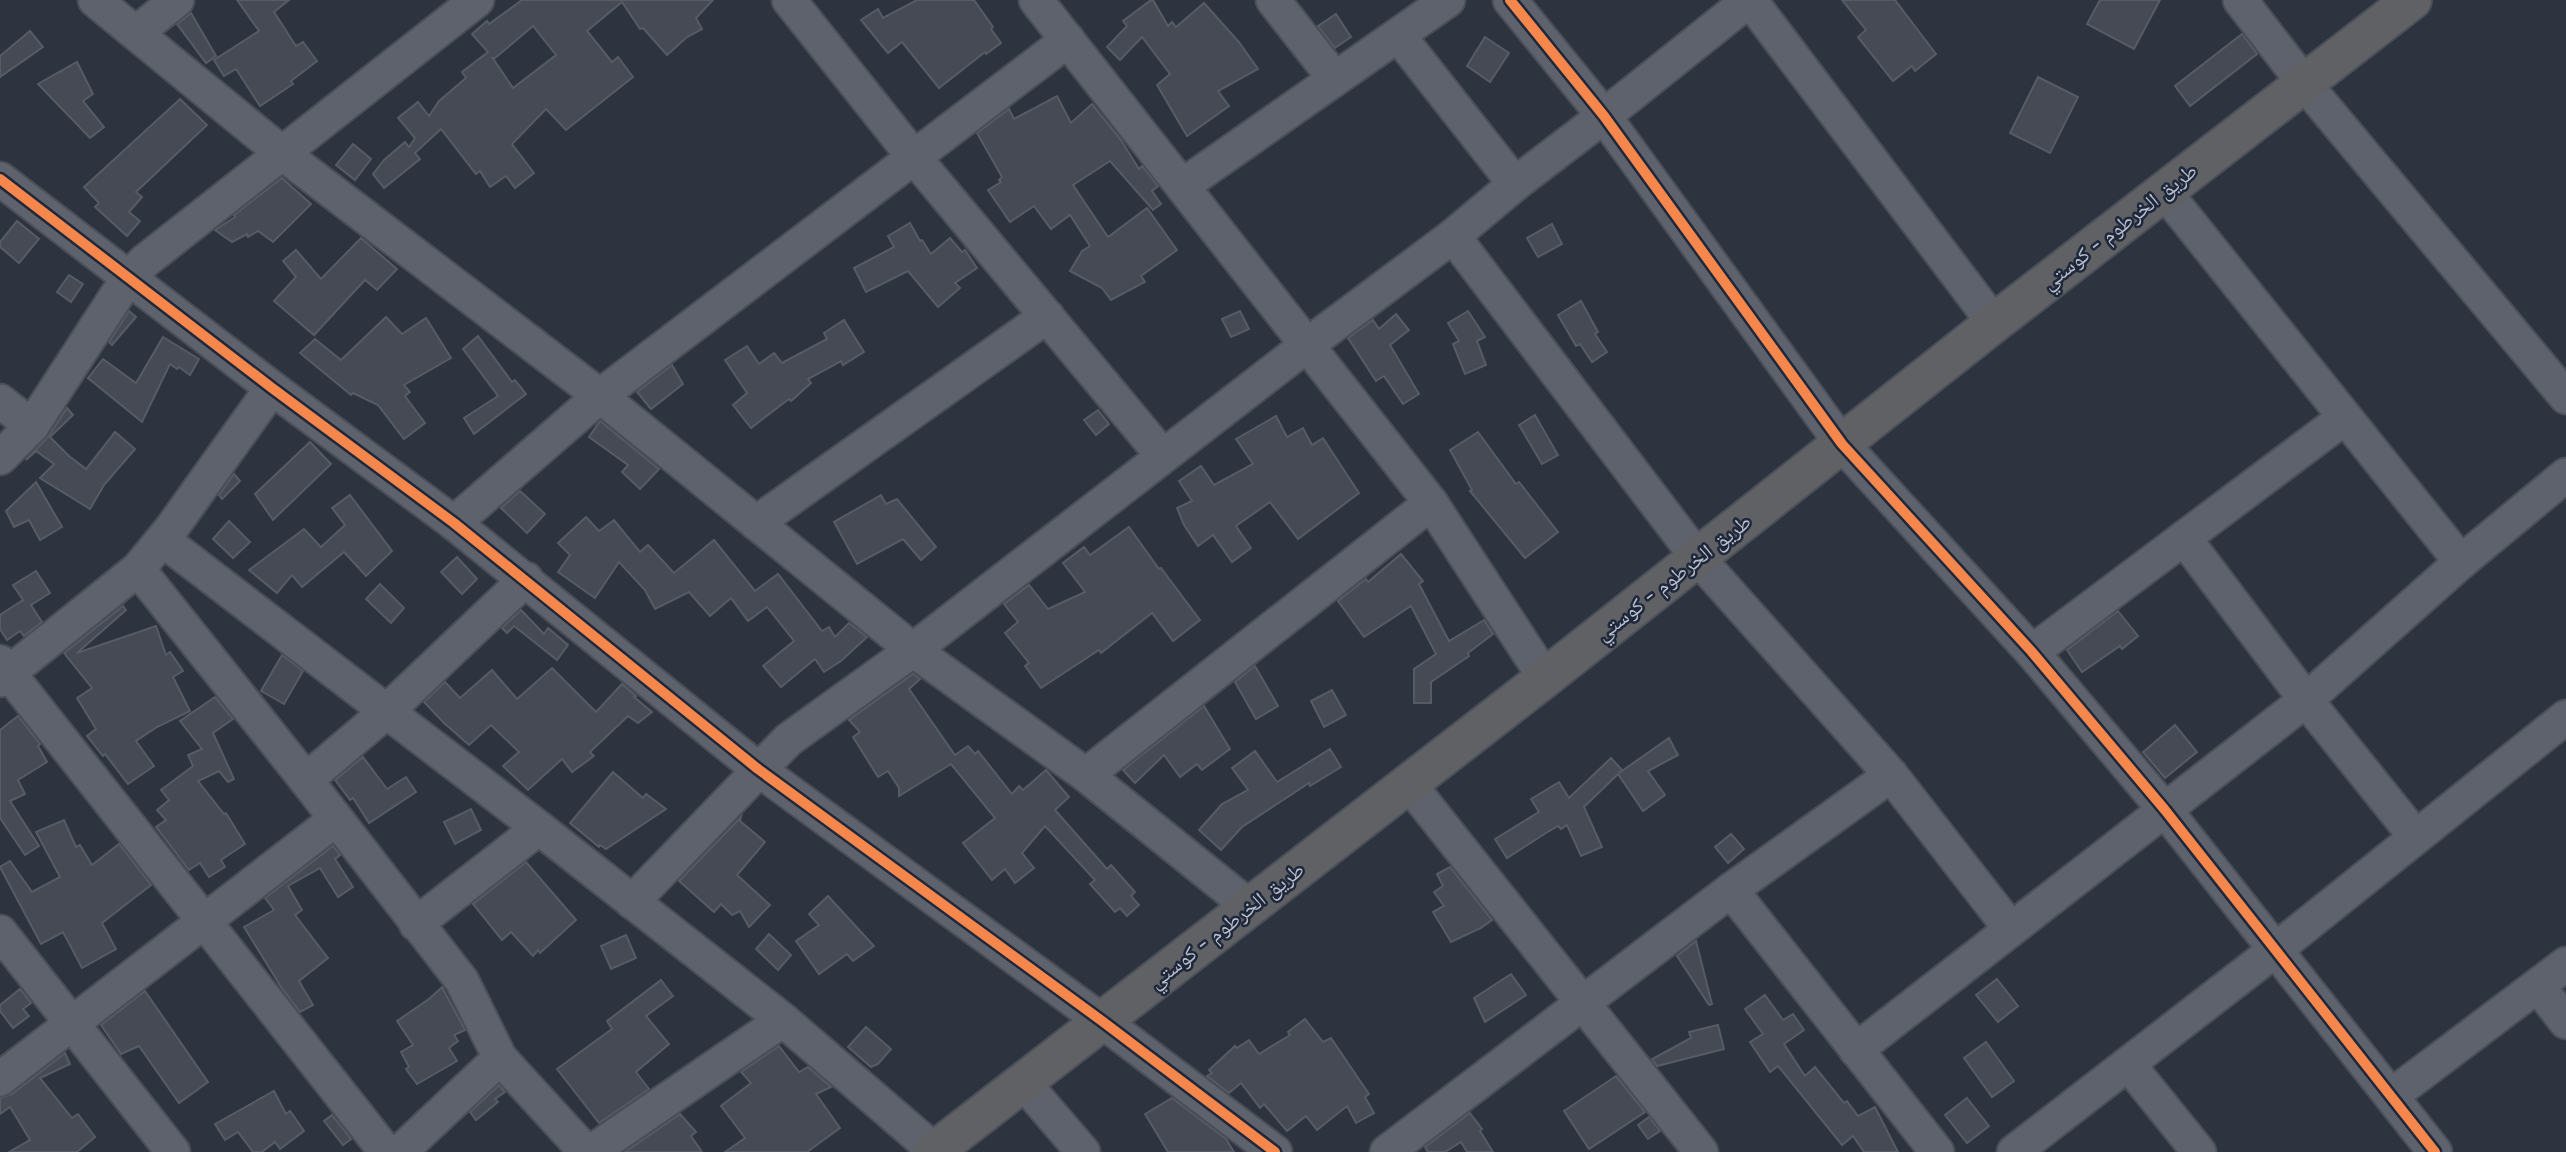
<svg xmlns="http://www.w3.org/2000/svg" width="2566" height="1152" font-family="Inter,'Noto Naskh Arabic',sans-serif">
  <style>
    .building { fill: #454a54; stroke: #565b65; stroke-width: 2; fill-rule: evenodd }
    .lines { fill: none; stroke-linecap: round; stroke-linejoin: round }
    .minor-casing { stroke: #4a4e57; stroke-width: 37 }
    .highway-casing { stroke: #4a4f59; stroke-width: 42 }
    .minor { stroke: #5e626c; stroke-width: 33 }
    .highway { stroke: #5f6165; stroke-width: 38 }
    .cycleway-casing { stroke: #1f283a; stroke-width: 15 }
    .cycleway { stroke: #f5874c; stroke-width: 10 }
    .labels { text-anchor: middle; dominant-baseline: central; stroke-width: 5; stroke-linejoin: round; paint-order: stroke }
    .street-label { font-size: 21px; fill: #b9bfce; stroke: #1f283a }
  </style>
  <rect width="100%" height="100%" fill="#2d333f"/>
  <g class="building">
    <polygon points="237,0 289,0 274,12 296,46 303,42 317,61 291,81 293,84 260,106 236,69 224,76 214,60 259,31"/>
    <path d="M522 0H713L696 18 702 29 687 37 667 55 643 28 640 29 622 2 587 31 612 62 618 57 633 77 566 130 546 109 512 144 534 173 515 188 506 176 490 187 480 171 476 174 441 129 415 153 420 159 384 188 373 174 384 160 405 142 409 147 415 138 398 118 418 102 429 116 439 101 466 78 462 72 488 52 472 34 487 21 489 24ZM533 26 556 55 513 88 492 57 494 59Z"/>
    <polygon points="917,0 974,0 993,27 991,29 1001,43 986,54 985,52 939,88 902,42 888,53 861,20 878,9 883,18"/>
    <polygon points="1151,0 1153,0 1168,26 1172,22 1176,27 1204,3 1239,42 1258,69 1218,91 1229,106 1187,136 1157,85 1170,74 1142,37 1120,60 1107,47 1127,26 1123,21"/>
    <polygon points="1842,0 1895,0 1936,54 1915,71 1912,66 1893,81 1858,37 1866,30"/>
    <polygon points="2100,0 2160,0 2134,49 2087,24"/>
    <polygon points="191,13 216,56 206,63 177,24"/>
    <polygon points="1336,14 1351,37 1335,48 1318,26"/>
    <polygon points="30,31 43,47 0,77 0,56"/>
    <polygon points="2242,34 2257,54 2190,106 2175,86"/>
    <polygon points="1485,37 1509,53 1490,82 1467,66"/>
    <polygon points="77,62 93,94 83,101 104,127 90,138 38,84"/>
    <polygon points="2038,77 2078,97 2050,153 2010,133"/>
    <polygon points="1057,96 1071,123 1092,104 1121,140 1139,169 1142,166 1158,186 1152,191 1161,204 1153,210 1110,161 1073,185 1108,237 1147,208 1177,250 1141,276 1145,282 1111,300 1102,288 1070,271 1082,251 1090,246 1070,215 1051,229 1034,206 1010,222 988,190 1001,182 999,180 1002,177 977,133 1009,109 1014,119"/>
    <polygon points="180,99 207,125 136,192 142,197 129,212 140,221 127,236 95,207 99,203 84,187"/>
    <polygon points="353,144 371,159 355,180 336,165"/>
    <polygon points="282,178 311,204 273,242 258,231 248,237 247,234 232,242 215,230 235,217 234,215"/>
    <polygon points="17,221 39,239 19,263 0,247 0,242"/>
    <polygon points="910,223 920,241 922,240 931,254 950,238 962,252 965,250 977,268 955,283 960,288 938,307 908,271 866,292 854,268 894,247 888,236"/>
    <polygon points="1552,224 1562,244 1538,257 1527,238"/>
    <polygon points="361,238 397,269 377,290 365,280 314,335 274,301 296,277 283,261 296,250 321,279"/>
    <polygon points="69,275 83,284 71,302 57,292"/>
    <polygon points="1581,301 1598,332 1595,334 1607,352 1592,362 1580,344 1576,346 1558,315"/>
    <polygon points="129,311 136,317 112,345 109,342"/>
    <polygon points="1240,311 1249,329 1231,337 1222,319"/>
    <polygon points="1468,311 1485,337 1477,341 1486,365 1465,374 1453,344 1459,341 1448,323"/>
    <polygon points="1396,314 1409,330 1390,345 1419,394 1403,404 1384,376 1376,381 1348,338 1373,320 1379,329"/>
    <polygon points="386,317 402,334 426,318 451,358 404,385 410,392 405,396 425,423 404,439 378,405 353,393 351,395 300,353 315,339 341,360"/>
    <polygon points="844,320 864,352 843,365 841,361 808,379 811,383 791,401 789,399 751,428 733,405 747,393 725,360 747,346 759,364 774,353 782,363 827,339 824,333"/>
    <polygon points="478,336 512,382 515,380 526,394 474,434 464,418 498,396 463,349"/>
    <polygon points="163,337 199,359 190,375 179,367 177,369 170,364 142,422 88,378 103,359 136,383"/>
    <polygon points="672,365 683,384 651,409 637,392"/>
    <polygon points="67,408 73,415 50,437 69,456 86,469 115,432 135,449 104,485 90,509 40,478 54,464 36,451 26,460 48,437"/>
    <polygon points="1098,410 1109,424 1096,435 1084,420"/>
    <polygon points="1535,415 1558,455 1542,464 1519,425"/>
    <polygon points="1276,416 1287,437 1303,428 1312,445 1323,438 1359,493 1298,539 1270,502 1236,526 1251,548 1232,562 1213,535 1198,546 1184,525 1177,508 1192,501 1179,481 1201,466 1214,485 1253,464 1236,439"/>
    <polygon points="600,421 659,469 640,489 622,472 628,465 589,437"/>
    <polygon points="1478,432 1516,484 1519,482 1558,532 1525,558 1470,491 1472,490 1450,450"/>
    <polygon points="310,442 331,464 273,520 255,494"/>
    <polygon points="234,474 240,481 222,499 219,495"/>
    <polygon points="36,482 62,527 40,540 29,520 14,527 6,511"/>
    <polygon points="520,491 545,514 527,533 501,508"/>
    <polygon points="350,495 392,551 366,576 344,552 302,587 292,575 277,593 249,570 304,529 321,547 345,525 332,508"/>
    <polygon points="881,495 886,504 897,499 936,547 921,560 903,539 857,564 834,522"/>
    <polygon points="586,517 599,531 614,520 640,552 648,545 674,573 714,540 755,591 778,574 822,631 829,627 835,637 849,623 867,637 841,661 824,672 815,659 781,687 763,666 794,641 767,607 748,621 731,598 710,616 689,592 655,609 645,590 619,562 595,598 558,572 570,555 558,543"/>
    <polygon points="229,521 250,542 233,558 213,539"/>
    <polygon points="1129,527 1159,569 1161,568 1200,620 1173,641 1152,613 1101,653 1099,650 1041,688 1025,666 1029,663 1005,633 1018,622 1004,604 1029,585 1048,609 1085,592 1063,563 1084,547 1090,555"/>
    <polygon points="1401,554 1423,581 1419,584 1449,641 1484,620 1493,634 1468,653 1469,656 1431,682 1431,703 1414,703 1414,669 1436,654 1411,606 1364,637 1338,601 1366,579 1368,582"/>
    <polygon points="457,557 477,579 462,594 441,572"/>
    <polygon points="36,571 50,593 31,605 42,622 24,636 20,631 7,640 0,629 0,615 23,600 13,585"/>
    <polygon points="380,584 404,608 391,623 366,599"/>
    <polygon points="123,606 126,610 77,653 156,626 166,655 170,652 183,671 173,677 190,711 157,727 136,741 154,766 128,784 105,754 103,756 87,736 96,729 77,698 92,688 64,653"/>
    <polygon points="521,610 544,634 548,628 568,645 557,660 514,626 507,633 502,628"/>
    <polygon points="2118,611 2138,636 2122,649 2120,646 2082,672 2067,650"/>
    <polygon points="282,655 303,671 284,704 261,691"/>
    <polygon points="1255,666 1278,706 1256,719 1235,682"/>
    <polygon points="552,668 596,712 622,684 636,696 634,697 652,712 638,723 628,716 590,752 594,756 572,772 562,759 528,790 503,766 519,752 491,725 469,745 444,723 424,702 445,682 460,698 492,670 517,699"/>
    <polygon points="913,674 920,679 909,689 955,755 968,746 975,754 978,751 1012,794 1019,786 1023,790 1046,770 1069,797 1055,810 1107,869 1111,865 1135,892 1131,896 1139,905 1127,916 1120,908 1115,912 1090,884 1095,880 1045,826 1022,853 1034,868 1015,883 1005,869 992,880 963,843 995,818 951,764 899,796 899,788 888,771 878,777 853,737 860,732 849,720"/>
    <polygon points="1332,690 1346,715 1324,727 1311,701"/>
    <polygon points="215,697 233,719 213,733 234,779 228,782 219,771 198,781 224,814 226,813 245,844 221,860 225,867 209,877 200,863 189,870 156,827 166,820 157,810 169,800 161,790 193,766 188,755 202,749 180,721"/>
    <polygon points="1204,706 1230,749 1202,770 1197,764 1180,777 1164,755 1135,783 1123,770"/>
    <polygon points="18,716 40,744 38,746 47,762 18,780 25,794 10,801 39,846 25,855 0,818 0,730"/>
    <polygon points="2175,725 2197,752 2165,778 2143,752"/>
    <polygon points="1669,738 1678,755 1648,771 1665,795 1643,811 1618,774 1584,807 1602,847 1581,856 1567,825 1561,829 1558,826 1546,833 1507,858 1495,839 1539,812 1531,799 1559,782 1569,798 1611,758 1622,770 1619,773"/>
    <polygon points="1330,749 1341,767 1310,786 1309,783 1242,827 1221,850 1199,830 1222,804 1248,790 1232,768 1255,751 1277,782"/>
    <polygon points="363,757 387,789 406,777 416,792 369,823 353,798 350,800 335,780"/>
    <polygon points="613,772 643,798 646,794 666,809 606,849 600,845 599,847 570,823"/>
    <polygon points="471,809 481,830 455,844 444,822"/>
    <polygon points="741,817 740,821 765,842 737,875 770,905 749,927 740,911 732,915 721,904 714,912 679,881"/>
    <polygon points="64,820 76,847 80,845 92,865 119,844 151,885 102,923 116,949 82,968 63,932 41,944 0,867 10,861 32,892 60,877 36,832"/>
    <polygon points="1731,834 1744,849 1728,863 1715,847"/>
    <polygon points="333,846 340,855 335,859 353,887 338,897 320,868 288,886 302,910 295,915 328,958 299,981 313,1005 300,1012 281,987 244,927 274,910 265,898"/>
    <polygon points="526,862 576,920 540,953 538,950 533,956 511,932 502,940 473,904"/>
    <polygon points="1450,867 1492,920 1481,928 1451,942 1433,912 1444,906 1434,892 1443,886 1437,874"/>
    <polygon points="828,896 874,946 853,961 847,954 819,974 796,941 819,925 809,914"/>
    <polygon points="769,934 791,955 778,970 756,949"/>
    <polygon points="626,935 636,958 611,969 601,946"/>
    <polygon points="1696,941 1712,1004 1709,1005 1677,956"/>
    <polygon points="1511,974 1526,995 1485,1022 1474,998"/>
    <polygon points="1997,979 2018,1006 1998,1022 1976,995"/>
    <polygon points="661,980 673,996 646,1016 669,1044 636,1072 649,1089 599,1123 557,1069 612,1029 607,1021"/>
    <polygon points="442,987 465,1030 454,1035 458,1041 449,1048 457,1061 417,1084 406,1069 409,1067 401,1052 413,1045 397,1021 429,999"/>
    <polygon points="20,989 31,1003 23,1009 29,1016 13,1028 0,1011 0,1005"/>
    <polygon points="145,991 208,1082 179,1103 139,1046 121,1054 101,1025"/>
    <polygon points="1765,995 1783,1020 1793,1014 1804,1030 1784,1044 1805,1076 1815,1067 1844,1103 1847,1101 1858,1116 1875,1107 1898,1152 1864,1152 1853,1136 1842,1145 1778,1066 1770,1072 1750,1042 1763,1034 1745,1009"/>
    <polygon points="1305,1019 1323,1042 1331,1038 1369,1094 1365,1097 1374,1113 1356,1123 1347,1106 1317,1130 1306,1116 1287,1131 1264,1104 1260,1108 1241,1083 1229,1093 1207,1076 1212,1073 1209,1070 1235,1046 1237,1048 1249,1040 1259,1054 1290,1035 1288,1032"/>
    <polygon points="1718,1025 1724,1049 1657,1066 1652,1059 1691,1038 1689,1032"/>
    <polygon points="866,1027 891,1049 878,1064 871,1067 848,1047"/>
    <polygon points="1986,1042 2014,1081 1992,1097 1964,1058"/>
    <polygon points="779,1046 799,1072 808,1067 831,1087 816,1094 840,1128 807,1152 725,1152 745,1138 721,1106 751,1083 741,1072"/>
    <polygon points="65,1053 70,1064 40,1078 72,1118 78,1114 95,1137 77,1152 9,1152 30,1140 10,1107 0,1114 0,1098 12,1094"/>
    <polygon points="1616,1076 1645,1112 1589,1149 1564,1111"/>
    <polygon points="499,1085 505,1092 495,1099 498,1102 476,1120 470,1112"/>
    <polygon points="274,1091 286,1114 290,1111 304,1131 280,1149 275,1142 262,1152 253,1152 238,1132 225,1140 215,1124"/>
    <polygon points="1172,1098 1226,1139 1234,1152 1168,1152 1145,1114"/>
    <polygon points="1967,1098 1989,1126 1967,1143 1945,1115"/>
    <polygon points="1470,1113 1482,1129 1480,1131 1493,1152 1467,1152 1461,1142 1445,1152 1428,1152 1425,1147"/>
    <polygon points="680,1114 696,1132 691,1136 702,1152 625,1152"/>
    <polygon points="332,1115 351,1139 343,1145 324,1121"/>
    <polygon points="1649,1117 1660,1131 1648,1139 1638,1125"/>
  </g>
  <g class="lines">
    <g class="minor-casing">
      <g id="minor">
        <polyline points="95,0 283,154 600,396 913,650 1086,775 1250,907"/>
        <polyline points="789,0 913,156 1163,456"/>
        <polyline points="1036,0 1431,503 1545,678"/>
        <polyline points="1273,0 1335,79"/>
        <polyline points="1510,0 1604,116 1842,444 2032,652 2165,810 2435,1152"/>
        <polyline points="1750,0 1994,323"/>
        <polyline points="2240,0 2304,83 2566,397"/>
        <polyline points="136,33 177,0"/>
        <polyline points="1398,35 1515,184"/>
        <polyline points="0,179 272,388 454,523 758,769 1102,1021 1275,1152"/>
        <polyline points="1182,186 1448,0"/>
        <polyline points="2164,191 2461,562"/>
        <polyline points="1453,236 1697,557 1891,775 2010,928"/>
        <polyline points="0,401 32,426"/>
        <polyline points="0,458 32,426 128,278 145,261 477,0"/>
        <polyline points="454,523 600,396 1068,40"/>
        <polyline points="756,523 1047,316"/>
        <polyline points="2184,538 2306,700 2415,836"/>
        <polyline points="163,540 539,828 783,1020 935,1151"/>
        <polyline points="138,569 306,780 462,981 500,1058 586,1152"/>
        <polyline points="2032,652 2344,418"/>
        <polyline points="0,662 386,1152"/>
        <polyline points="0,680 138,569 171,529 272,388"/>
        <polyline points="1086,775 1431,503"/>
        <polyline points="306,780 386,712 526,579"/>
        <polyline points="1409,784 1701,1152"/>
        <polyline points="1731,890 1937,1152"/>
        <polyline points="632,902 788,740 913,650 1307,345 1453,236 1515,184 1604,116 1749,0"/>
        <polyline points="416,924 539,828"/>
        <polyline points="0,932 173,1152"/>
        <polyline points="2538,986 2566,1022"/>
        <polyline points="1856,1050 2306,700 2461,562 2566,475"/>
        <polyline points="2128,1064 2199,1152"/>
        <polyline points="0,1079 335,820"/>
        <polyline points="1023,1082 1083,1152"/>
        <polyline points="2391,1096 2566,964"/>
        <polyline points="400,1152 500,1058"/>
        <polyline points="591,1152 783,1020"/>
        <polyline points="1387,1152 1731,890 1891,775"/>
        <polyline points="2014,1152 2274,951 2566,717"/>
      </g>
    </g>
    <g class="highway-casing">
      <polyline id="highway" points="933,1152 1545,678 1994,323 2412,0"/>
    </g>
    <use href="#minor" class="minor"/>
    <use href="#highway" class="highway"/>
    <g class="cycleway-casing">
      <g id="cycleway">
        <polyline points="1510,0 1604,116 1842,444 2032,652 2165,810 2435,1152"/>
        <polyline points="0,179 272,388 454,523 758,769 1102,1021 1275,1152"/>
      </g>
    </g>
    <use href="#cycleway" class="cycleway"/>
  </g>
  <g class="labels">
    <g class="street-label">
      <text transform="translate(2119 226) rotate(-38)">طريق الخرطوم - كوستي</text>
      <text transform="translate(1673 577) rotate(-38)">طريق الخرطوم - كوستي</text>
      <text transform="translate(1226 925) rotate(-38)">طريق الخرطوم - كوستي</text>
    </g>
  </g>
</svg>
